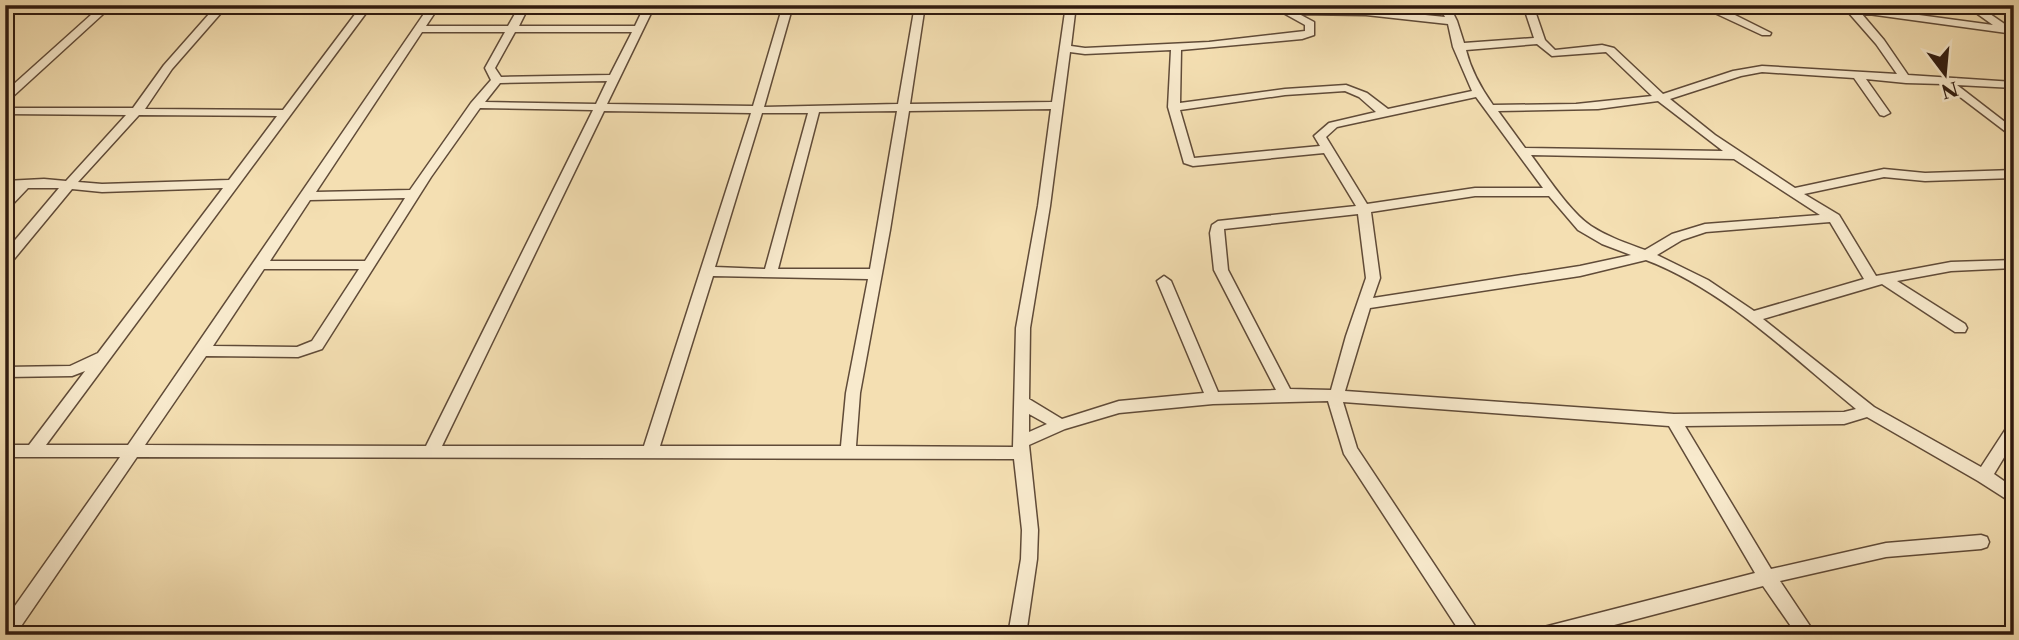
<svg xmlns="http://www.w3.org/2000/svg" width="2019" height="640" font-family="'Libre Caslon Text',serif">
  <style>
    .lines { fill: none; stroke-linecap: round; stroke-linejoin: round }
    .street-casing { stroke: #604b38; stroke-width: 3 }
    .street { fill: #f8eacd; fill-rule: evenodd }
  </style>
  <rect width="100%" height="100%" fill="#f4dfb2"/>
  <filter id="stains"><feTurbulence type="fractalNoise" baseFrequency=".00286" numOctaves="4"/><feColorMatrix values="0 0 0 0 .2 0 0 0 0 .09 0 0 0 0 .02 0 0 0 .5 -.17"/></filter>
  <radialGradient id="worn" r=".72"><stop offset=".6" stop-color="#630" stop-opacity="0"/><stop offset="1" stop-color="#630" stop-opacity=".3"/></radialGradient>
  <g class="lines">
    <g class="street-casing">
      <g id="street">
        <polygon points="102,5 113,5 9,100 5,101 5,92"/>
        <path d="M217 5H228L172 69 145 109 283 110 362 5H372L46 445H128L430 5H440L426 26H508L516 12 520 11 525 14 519 26H635L645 5H655L607 104 753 106 783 5H793L764 107 898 104 915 5H925L910 104 1052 102 1066 5H1076L1071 46 1085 48 1209 42 1305 31V25L1269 5H1282L1288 8 1366 9 1445 17 1439 5H1449L1457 21 1464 43 1534 38 1523 5H1533L1545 40 1555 50 1602 45 1614 48 1663 94 1733 71 1762 66 1897 74 1876 44 1848 12 1820 8 1815 5H1845L1993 25 1965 5H1977L2009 27 2014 28V34L1861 13 1884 40 1908 75 2014 82V88L1957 85 2014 129V138L1943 84 1906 83 1866 79 1890 113 1884 116 1880 115 1854 78 1762 72 1741 76 1670 99 1715 135 1795 188 1884 169 1925 173 2014 170V178L1925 181 1884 177 1804 194 1839 215 1876 276 1951 262 2014 260V268L1951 271 1897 281 1965 324 1967 328 1965 332H1955L1882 284 1763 319 1874 407 1981 467 2009 424 2014 422V441L1994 474 2014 488V504L1978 481 1867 417 1844 424 1685 426 1771 569 1886 543 1981 535 1987 537 1989 542 1987 547 1981 549 1886 557 1780 581 1816 635H1797L1763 586 1576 635H1535L1538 629 1544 627 1755 573 1669 426 1343 402 1357 448 1481 635H1462L1344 454 1328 401 1213 404 1119 413 1065 429 1029 445 1038 530 1037 559 1026 635H1008L1021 559 1022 530 1014 459 137 457 15 635H5V620L120 457H5V445H29L85 371 72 376 5 377V367L70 366 98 353 223 188 102 192 72 189 10 264 5 265V252L59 188H28L9 208 5 209V197L14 188 5 189V181L44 179 66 181 126 115 5 114V108H133L164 65ZM1299 14 1366 15 1448 24 1453 47 1472 91 1388 109 1367 93 1346 85 1285 89 1180 103 1181 50 1302 39 1314 35V22ZM422 32H505L485 68 491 80 471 103 410 190 316 192ZM515 32H632L610 75 501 77 495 68ZM1537 44 1552 56 1606 52 1652 96 1576 104 1493 105C1481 88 1471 70 1466 50ZM1171 50 1168 107 1184 163 1193 166 1324 153 1356 206 1218 221 1212 225 1210 233 1214 270 1276 390 1218 392 1171 281 1164 276 1157 281 1204 393 1119 401 1062 419 1029 399 1030 328 1050 206 1070 52 1085 54ZM607 81 596 104 485 102 500 83ZM1345 91 1359 97 1376 112 1329 123 1314 136 1320 146 1194 158 1180 110 1285 95ZM1476 97 1543 188H1475L1367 204 1326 137 1337 127 1346 125ZM1658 101 1723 151 1525 148 1498 111 1598 109ZM480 108 593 110 426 446 145 445 206 356 298 357 322 349 431 177ZM1051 109 1038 206 1016 328 1013 447 856 446 860 393 890 230 909 111ZM604 111 751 113 644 446H442ZM897 111 870 269H778L819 112ZM762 113H808L765 269 715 267ZM139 115 277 116 229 180 102 184 78 182ZM1531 155 1734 159 1820 215 1705 224 1672 234 1645 250C1626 243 1608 237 1591 226 1570 212 1546 175 1531 155ZM1475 196H1549L1578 230 1602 244 1631 255 1580 266 1373 298 1380 278 1371 212ZM405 198 365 261H270L310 200ZM1358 214 1366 278 1346 336 1331 390 1290 389 1228 270 1224 229ZM1830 222 1864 279 1754 311 1708 280 1657 255 1682 240 1706 232ZM1646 260C1725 290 1791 356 1856 409L1844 412 1674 414 1345 391 1370 308 1580 276ZM264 269H359L312 341 297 347 213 346ZM713 276 868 279 846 393 841 446H660ZM1029 414 1047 424 1029 432Z"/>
        <polygon points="1661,5 1715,5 1771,33 1770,35 1762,35 1704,8 1666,8"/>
      </g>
    </g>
    <use href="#street" class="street"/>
  </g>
  <rect width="2019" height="640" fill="none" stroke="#f4dfb2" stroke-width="28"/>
  <rect x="7" y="7" width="2005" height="626" fill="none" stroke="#2f1a0f" stroke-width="3.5"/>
  <rect x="14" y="14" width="1991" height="612" fill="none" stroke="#2f1a0f" stroke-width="2"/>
  <g transform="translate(1945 74) rotate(164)" stroke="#f8eacd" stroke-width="5" paint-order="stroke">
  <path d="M0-5L12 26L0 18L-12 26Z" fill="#2f1a0f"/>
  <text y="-10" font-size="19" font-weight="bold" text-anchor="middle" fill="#2f1a0f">N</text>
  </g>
  <rect width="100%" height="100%" filter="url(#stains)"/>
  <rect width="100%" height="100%" fill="url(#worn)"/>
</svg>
